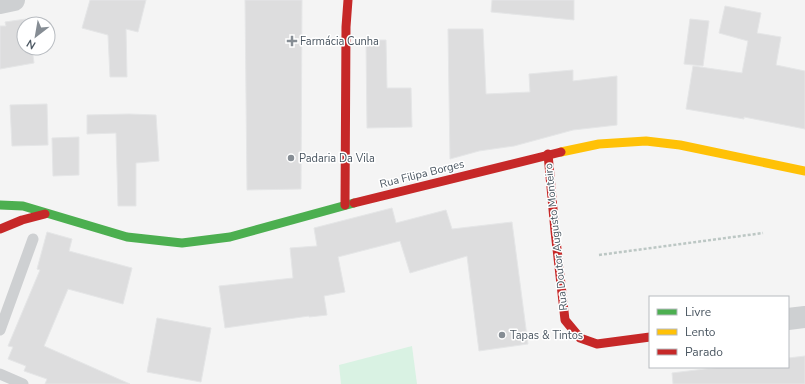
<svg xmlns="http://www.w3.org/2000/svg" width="805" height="384" font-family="'Nunito Sans',sans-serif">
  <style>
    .green { fill: #d9f2e3 }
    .building { fill: #ddddde; stroke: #e5e6e7 }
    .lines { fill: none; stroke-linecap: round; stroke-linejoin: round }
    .path { stroke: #bcc7c4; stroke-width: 2.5; stroke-dasharray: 3 2; stroke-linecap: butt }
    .lane { stroke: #ced0d2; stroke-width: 11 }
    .street { stroke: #ced0d2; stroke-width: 22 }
    .fast { stroke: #4caf50; stroke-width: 9 }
    .slow { stroke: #ffc107; stroke-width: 9 }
    .jam { stroke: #c62828; stroke-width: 9 }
    .poi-dot { fill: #868d94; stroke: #fff; stroke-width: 1.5 }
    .labels { text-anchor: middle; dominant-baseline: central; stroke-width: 3; stroke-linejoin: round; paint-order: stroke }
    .poi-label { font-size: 11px; fill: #4a5661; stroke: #fff; text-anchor: start }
    .street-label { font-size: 11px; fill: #4a5661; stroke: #fff }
  </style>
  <rect width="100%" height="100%" fill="#f4f4f4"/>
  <polygon class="green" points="412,346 417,384 341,384 339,365"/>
  <g class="building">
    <polygon points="90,0 146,0 138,32 126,29 127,77 110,77 108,35 82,28"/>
    <polygon points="245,0 302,0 301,189 247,190"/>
    <polygon points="492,0 574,0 574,20 491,12"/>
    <polygon points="725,6 761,13 757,33 781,37 776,65 805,71 805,129 744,117 744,119 686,109 693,66 742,73 748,41 719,33"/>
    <polygon points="26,19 27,24 24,24 24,48 32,48 34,63 0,69 0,26 6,26 5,22"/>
    <polygon points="690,19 709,21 703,66 684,64"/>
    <polygon points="448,29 483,29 486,94 530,92 529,74 573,70 573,81 617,76 617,125 573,130 514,146 479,151 450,159"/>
    <polygon points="366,40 386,40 387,88 411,88 412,127 367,128"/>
    <polygon points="47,104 48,145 12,146 10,105"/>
    <polygon points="129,114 156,115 159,161 136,163 136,206 118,206 116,133 87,134 87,115"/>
    <polygon points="79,137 79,175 53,176 52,138"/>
    <polygon points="392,208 396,223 446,210 452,229 512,222 528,344 479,351 467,256 410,273 400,241 338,257 345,292 324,296 327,315 309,317 309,316 225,328 219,286 293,278 290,248 317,246 314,228"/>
    <polygon points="47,232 72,239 69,251 132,268 123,304 68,289 44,346 130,384 45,384 47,379 24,371 26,366 8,359 13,347 8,346 40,270 37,269"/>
    <polygon points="157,318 211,328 201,382 147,372"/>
    <polygon points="805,356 805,384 673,384 672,373 721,367 788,367 788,358"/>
  </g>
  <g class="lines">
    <polyline class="path" points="599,255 763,233"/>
    <g class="lane">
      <polyline points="0,330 33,239"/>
      <polyline points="0,374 23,384"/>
    </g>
    <g class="street">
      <polyline points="0,3 14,0"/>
      <polyline points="788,319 805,317"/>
    </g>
    <polyline class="fast" points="0,205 23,206 127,237 182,243 230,237 354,203"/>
    <polyline class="slow" points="561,152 599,144 646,141 680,145 805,171"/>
    <g class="jam">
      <polyline points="548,154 555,231 565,320 580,338 597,344 650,337"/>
      <polyline points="354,203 561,152"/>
      <polyline points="345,205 346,27 348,0"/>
      <polyline points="0,229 22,220 45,214"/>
    </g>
  </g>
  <g class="poi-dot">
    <path d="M290 35h4v4h4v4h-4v4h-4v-4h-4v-4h4z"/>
    <circle cx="291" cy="158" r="4"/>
    <circle cx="502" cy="335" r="4"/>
  </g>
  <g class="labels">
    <g class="poi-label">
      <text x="300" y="41">Farmácia Cunha</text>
      <text x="299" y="158">Padaria Da Vila</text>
      <text x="510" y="335">Tapas &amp; Tintos</text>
    </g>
    <g class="street-label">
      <text transform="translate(422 174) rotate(-14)">Rua Filipa Borges</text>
      <text transform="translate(556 237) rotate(-96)">Rua Doutor Augusto Monteiro</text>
    </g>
  </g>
  <rect x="649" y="296" width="140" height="72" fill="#ffffff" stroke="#b7bbc0"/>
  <rect x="657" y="309" width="20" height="6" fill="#4caf50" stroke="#b7bbc0"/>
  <text x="685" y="316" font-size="12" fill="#4a5661">Livre</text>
  <rect x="657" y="329" width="20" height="6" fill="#ffc107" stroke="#b7bbc0"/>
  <text x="685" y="336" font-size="12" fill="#4a5661">Lento</text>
  <rect x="657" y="349" width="20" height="6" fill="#c62828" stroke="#b7bbc0"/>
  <text x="685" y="356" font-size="12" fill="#4a5661">Parado</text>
  <g transform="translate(36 36) rotate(211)"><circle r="19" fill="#ffffff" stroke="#b7bbc0"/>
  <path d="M0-3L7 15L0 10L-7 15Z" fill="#868d94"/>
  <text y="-6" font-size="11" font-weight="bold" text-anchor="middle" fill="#4a5661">N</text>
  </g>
</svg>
